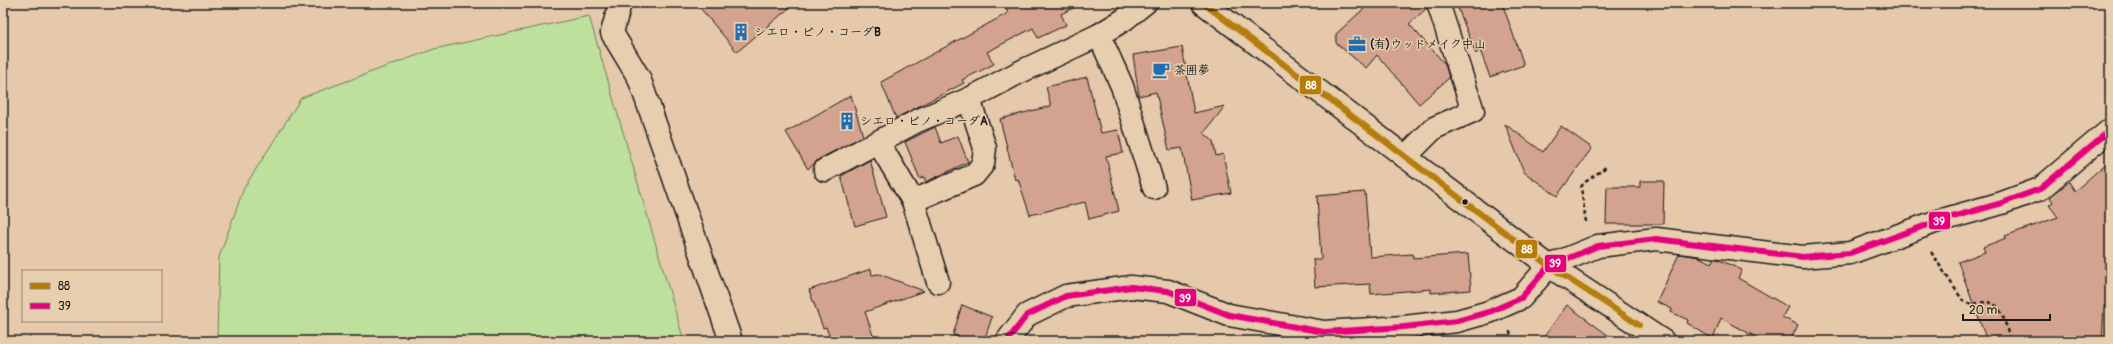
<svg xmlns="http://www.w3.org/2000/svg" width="2113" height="344" font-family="Pangolin,'Klee One',sans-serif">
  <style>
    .green { fill: #bde19c; stroke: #6c7e5c }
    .building { fill: #d4a38f; stroke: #1c1c1c }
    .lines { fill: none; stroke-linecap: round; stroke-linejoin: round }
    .street-casing { stroke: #1c1c1c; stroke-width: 25 }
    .secondary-casing { stroke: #1c1c1c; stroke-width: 25 }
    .path { stroke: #1c1c1c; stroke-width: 2.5; stroke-dasharray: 4 3; stroke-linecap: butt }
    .street { stroke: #e7ceaf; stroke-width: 22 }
    .secondary { stroke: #e7ceaf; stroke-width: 22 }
    .bus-1-casing { stroke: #e7ceaf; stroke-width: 9 }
    .bus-2-casing { stroke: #e7ceaf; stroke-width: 9 }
    .bus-1 { stroke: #b57d08; stroke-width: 6 }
    .bus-2 { stroke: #e5007d; stroke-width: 6 }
    .bus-dot { fill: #1c1c1c; stroke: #e7ceaf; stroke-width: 1.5 }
    .labels { text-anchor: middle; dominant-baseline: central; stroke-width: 3; stroke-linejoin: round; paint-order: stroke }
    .poi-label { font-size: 12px; font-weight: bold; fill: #1c1c1c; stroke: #e7ceaf; text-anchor: start }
    .line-badge { stroke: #e7ceaf; stroke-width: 1.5 }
    .badge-label { font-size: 11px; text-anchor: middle; font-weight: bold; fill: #fff }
  </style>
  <rect width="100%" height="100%" fill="#e6c8ab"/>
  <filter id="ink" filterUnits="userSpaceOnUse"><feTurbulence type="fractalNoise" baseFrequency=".025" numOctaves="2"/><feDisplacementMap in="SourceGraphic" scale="8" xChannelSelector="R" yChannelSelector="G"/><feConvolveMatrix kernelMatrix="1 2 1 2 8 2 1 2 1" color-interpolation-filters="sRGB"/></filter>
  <g filter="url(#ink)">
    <polygon class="green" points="589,16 684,341 217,341 219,257 244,188 301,98 434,49"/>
    <g class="building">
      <polygon points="696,3 795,3 737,52"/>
      <polygon points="1003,3 1083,3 1061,14 1066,25 1038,38 1033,28 987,52 994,64 962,80 964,83 896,118 881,82 1008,13"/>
      <polygon points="1370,3 1426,3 1427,8 1409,24 1445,64 1449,78 1419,104 1377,55 1366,68 1336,43 1336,34"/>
      <polygon points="1456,3 1502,3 1524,65 1490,77 1480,50 1476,54"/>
      <polygon points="1182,47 1194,113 1225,106 1204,133 1213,141 1216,156 1223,154 1231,193 1192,200 1182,148 1169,150 1156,92 1139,96 1133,55"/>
      <polygon points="1087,77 1101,133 1118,130 1123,153 1106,156 1119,211 1089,219 1085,202 1030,215 1018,179 1015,180 1000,119 1051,106 1046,87"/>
      <polygon points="851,95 863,136 819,159 808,169 786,132"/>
      <polygon points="1505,124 1543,152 1561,126 1592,148 1557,196 1524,172"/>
      <polygon points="935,127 941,143 958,136 968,162 926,182 924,177 920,179 905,142"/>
      <polygon points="870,160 886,217 855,226 841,176"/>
      <polygon points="2110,160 2110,306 2104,305 2102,341 1987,341 1958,262 1985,252 1983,247 2006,238 2005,236 2058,217 2049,205 2053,202 2050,197 2069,182 2075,191"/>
      <polygon points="1640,181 1664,181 1663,224 1606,224 1607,187 1640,187"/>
      <polygon points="1365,192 1370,257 1413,254 1413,258 1468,254 1471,290 1431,293 1431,289 1371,294 1370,284 1315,287 1313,259 1321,259 1317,196"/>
      <polygon points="1679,254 1699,257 1712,263 1714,259 1717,259 1742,270 1738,278 1788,307 1782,317 1798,325 1790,341 1763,341 1721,318 1713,339 1687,323 1688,320 1671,312 1672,309 1657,302"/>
      <polygon points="871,269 872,275 879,274 924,291 865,312 875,341 831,341 826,327 823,328 809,290"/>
      <polygon points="962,305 992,317 984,341 973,341 953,335"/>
      <polygon points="1567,305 1616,341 1541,341"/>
    </g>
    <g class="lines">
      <g class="street-casing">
        <g id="street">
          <polyline points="620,3 612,33 639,78 731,341"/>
          <polyline points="1099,35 1122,86 1154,188"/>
          <polyline points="878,142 913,201 938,282"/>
          <polyline points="1405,157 1434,128 1473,111 1438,3"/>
          <polyline points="825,170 917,121 969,99 1018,73 1099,35 1125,19 1145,3"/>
          <polyline points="913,201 974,175 983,164 985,148 969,99"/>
          <polyline points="1007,341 1027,315 1066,296 1131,287 1168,291 1229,315 1324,332 1404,327 1457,321 1489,312 1521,298 1549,266 1598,246 1656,239 1803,257 1850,253 1935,222 2002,203 2040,189 2110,130"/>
        </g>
      </g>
      <g class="secondary-casing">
        <polyline id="secondary" points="1203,3 1549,266 1663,341"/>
      </g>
      <g class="path">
        <polyline points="1586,222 1581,187 1584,183 1606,167"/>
        <path d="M1931 252 1963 301C1970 307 1982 300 1991 303 2003 306 2008 331 2009 341"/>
        <polyline points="1510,331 1511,341"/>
      </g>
      <use href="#street" class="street"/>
      <use href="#secondary" class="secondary"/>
      <g class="bus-1-casing">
        <polyline id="bus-1" points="1203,3 1549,266 1639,325"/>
      </g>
      <g class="bus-2-casing">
        <polyline id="bus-2" points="1007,341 1027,315 1066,296 1131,287 1168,291 1229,315 1324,332 1404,327 1457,321 1489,312 1521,298 1549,266 1598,246 1656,239 1803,257 1850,253 1935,222 2002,203 2040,189 2110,130"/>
      </g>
      <use href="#bus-1" class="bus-1"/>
      <use href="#bus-2" class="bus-2"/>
    </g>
  </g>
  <defs>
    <g id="building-bare" transform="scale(1.38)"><path d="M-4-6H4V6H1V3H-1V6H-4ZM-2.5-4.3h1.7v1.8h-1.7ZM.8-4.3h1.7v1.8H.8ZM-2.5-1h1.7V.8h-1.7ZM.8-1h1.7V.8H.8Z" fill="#1f6fb2" stroke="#e7ceaf" stroke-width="2.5" paint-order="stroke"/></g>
    <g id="office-bare" transform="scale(1.38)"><path d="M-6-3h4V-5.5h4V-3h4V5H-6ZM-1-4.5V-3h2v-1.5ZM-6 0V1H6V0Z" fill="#1f6fb2" stroke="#e7ceaf" stroke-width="2.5" paint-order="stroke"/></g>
    <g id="cafe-bare" transform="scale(1.38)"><path d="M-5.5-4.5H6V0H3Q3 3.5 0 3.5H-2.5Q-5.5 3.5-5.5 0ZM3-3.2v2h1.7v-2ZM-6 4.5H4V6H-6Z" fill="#1f6fb2" stroke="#e7ceaf" stroke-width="2.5" paint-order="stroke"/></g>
  </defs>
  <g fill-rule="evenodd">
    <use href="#building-bare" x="741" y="32"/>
    <use href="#office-bare" x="1357" y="44"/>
    <use href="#cafe-bare" x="1161" y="70"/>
    <use href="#building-bare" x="847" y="121"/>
  </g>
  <circle class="bus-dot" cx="1465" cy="202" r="3.5"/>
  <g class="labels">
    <g class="poi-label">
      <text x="754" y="32">シエロ・ピノ・コーダB</text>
      <text x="1370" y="44">(有)ウッドメイク中山</text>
      <text x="1174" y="70">茶囲夢</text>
      <text x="860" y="121">シエロ・ピノ・コーダA</text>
    </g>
  </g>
  <g class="line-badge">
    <rect x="1299" y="75" width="23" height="20" rx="4" fill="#b57d08"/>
    <rect x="1928" y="211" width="23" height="19" rx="4" fill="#e5007d"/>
    <rect x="1515" y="239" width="23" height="20" rx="4" fill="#b57d08"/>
    <rect x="1544" y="254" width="23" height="19" rx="4" fill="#e5007d"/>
    <rect x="1174" y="288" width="23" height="19" rx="4" fill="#e5007d"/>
  </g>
  <g class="badge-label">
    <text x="1311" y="89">88</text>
    <text x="1939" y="225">39</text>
    <text x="1527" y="253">88</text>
    <text x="1555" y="267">39</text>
    <text x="1185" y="302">39</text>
  </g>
  <rect width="2113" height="344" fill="none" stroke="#e7ceaf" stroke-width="16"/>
  <rect x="8" y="8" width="2097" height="328" fill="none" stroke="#1c1c1c" stroke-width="1.5" filter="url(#ink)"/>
  <rect x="22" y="270" width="140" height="52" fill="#e7ceaf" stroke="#968774"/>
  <rect x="30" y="283" width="20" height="6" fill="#b57d08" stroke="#968774"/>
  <text x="58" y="290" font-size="12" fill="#1c1c1c">88</text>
  <rect x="30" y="303" width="20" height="6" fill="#e5007d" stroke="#968774"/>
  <text x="58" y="310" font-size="12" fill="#1c1c1c">39</text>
  <path d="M1963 314v6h87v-6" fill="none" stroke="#1c1c1c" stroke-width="2"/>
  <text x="1969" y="314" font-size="12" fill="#1c1c1c" stroke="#e7ceaf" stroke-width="3" paint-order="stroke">20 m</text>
</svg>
